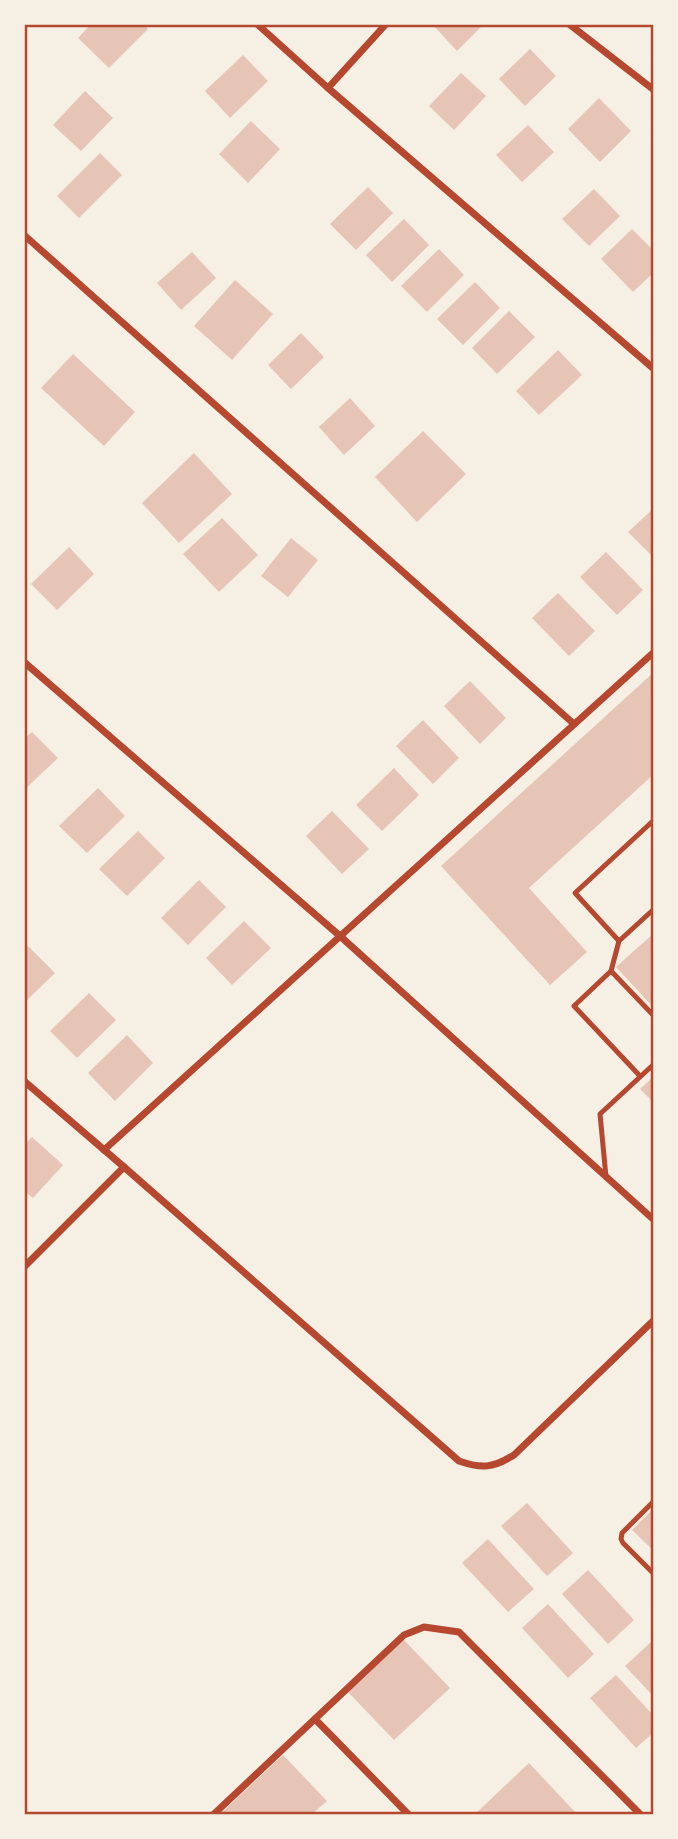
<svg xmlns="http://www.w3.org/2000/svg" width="678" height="1839" font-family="Ubuntu,sans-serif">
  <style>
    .building { fill: #e6c5b7 }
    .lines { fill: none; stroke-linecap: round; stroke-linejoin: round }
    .service { stroke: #b5482f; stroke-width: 5 }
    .minor { stroke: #b5482f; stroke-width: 7 }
    .neatline { fill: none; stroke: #b5482f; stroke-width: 2.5 }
  </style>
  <rect width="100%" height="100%" fill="#f6efe4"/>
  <g class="building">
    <polygon points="91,24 143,24 148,29 109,68 78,38"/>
    <polygon points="432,24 484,24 457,51"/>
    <polygon points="530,49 556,76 525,106 499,79"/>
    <polygon points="243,55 268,81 230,118 205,91"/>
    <polygon points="461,73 486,96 454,130 429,106"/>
    <polygon points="85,91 113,118 81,151 53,125"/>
    <polygon points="599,98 631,131 600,162 568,129"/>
    <polygon points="251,121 280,149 248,183 219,154"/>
    <polygon points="528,125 554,152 522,182 496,155"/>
    <polygon points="100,153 122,175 79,218 57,196"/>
    <polygon points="368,187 393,213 356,250 330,224"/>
    <polygon points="594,189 620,216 589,246 562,219"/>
    <polygon points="404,219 429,245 392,282 366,255"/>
    <polygon points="632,229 654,251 654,272 633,292 601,259"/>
    <polygon points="439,249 464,275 427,312 401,286"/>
    <polygon points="192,252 216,278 181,310 157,283"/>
    <polygon points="235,280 273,314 232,360 194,326"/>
    <polygon points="475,282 500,308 463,345 437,319"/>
    <polygon points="509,311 535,337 497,374 472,348"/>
    <polygon points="301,333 324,357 291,389 268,365"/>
    <polygon points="558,350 582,375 539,415 516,391"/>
    <polygon points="73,354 135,412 104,446 41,388"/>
    <polygon points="350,398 375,426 344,455 319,427"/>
    <polygon points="423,431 466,474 417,522 375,477"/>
    <polygon points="194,453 232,494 179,543 142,503"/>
    <polygon points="654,508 654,558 628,532"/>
    <polygon points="222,518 258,555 219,592 183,554"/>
    <polygon points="291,538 318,560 288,597 261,576"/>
    <polygon points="69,547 94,574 57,610 31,584"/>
    <polygon points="606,552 643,590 617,615 580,577"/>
    <polygon points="558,593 595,631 569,656 532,618"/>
    <polygon points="654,672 654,774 529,888 587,952 550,985 441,866"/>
    <polygon points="470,681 506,718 480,744 444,706"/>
    <polygon points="423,720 459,758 433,784 396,746"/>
    <polygon points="32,732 58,758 24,790 24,739"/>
    <polygon points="394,768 419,795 382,831 356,805"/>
    <polygon points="98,788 125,816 87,853 59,826"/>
    <polygon points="332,811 369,849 342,874 306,836"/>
    <polygon points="138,831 165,858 127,896 99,869"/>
    <polygon points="199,880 226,907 188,945 161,918"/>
    <polygon points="244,921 271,948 232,985 206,958"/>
    <polygon points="654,933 654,1008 616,967"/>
    <polygon points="28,946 55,973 24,1003 24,949"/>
    <polygon points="89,993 116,1020 77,1058 50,1031"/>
    <polygon points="127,1035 153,1063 115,1101 88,1073"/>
    <polygon points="654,1076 654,1103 640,1089"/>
    <polygon points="32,1137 63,1165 33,1198 24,1191 24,1145"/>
    <polygon points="527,1503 573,1553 547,1576 501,1526"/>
    <polygon points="654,1508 654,1551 632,1530"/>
    <polygon points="488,1539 534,1589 508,1612 462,1563"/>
    <polygon points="588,1570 634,1620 608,1644 562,1594"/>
    <polygon points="548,1604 594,1654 568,1678 522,1628"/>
    <polygon points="403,1639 450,1688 394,1740 348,1692"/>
    <polygon points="651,1642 654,1645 654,1697 625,1666"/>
    <polygon points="616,1675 654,1716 654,1732 636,1748 590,1698"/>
    <polygon points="283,1755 327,1801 312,1814 220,1814"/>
    <polygon points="529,1763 576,1813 574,1814 475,1814"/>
  </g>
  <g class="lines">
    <g class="service">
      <polyline points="619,941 575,893 654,820"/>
      <polyline points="611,971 619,941 654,909"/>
      <polyline points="640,1076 574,1006 611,971 654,1016"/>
      <polyline points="606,1177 600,1114 654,1064"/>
      <polyline points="654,1501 622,1533 621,1539 623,1543 654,1574"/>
    </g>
    <g class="minor">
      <polyline points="257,24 328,88 654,369"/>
      <polyline points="569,24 654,90"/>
      <polyline points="328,88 386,24"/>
      <polyline points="24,235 574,724"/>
      <polyline points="24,662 340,936 654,1220"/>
      <path d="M24 1081 124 1167 459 1461C482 1469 493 1468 514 1455L654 1320"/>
      <polyline points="104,1150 654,652"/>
      <polyline points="24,1267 124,1167"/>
      <polyline points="315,1719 408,1814"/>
      <polyline points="214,1814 404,1635 424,1627 459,1632 640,1814"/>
    </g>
  </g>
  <rect width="678" height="1839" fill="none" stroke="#f6efe4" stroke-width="52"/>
  <rect x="26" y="26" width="626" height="1787" class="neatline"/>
</svg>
